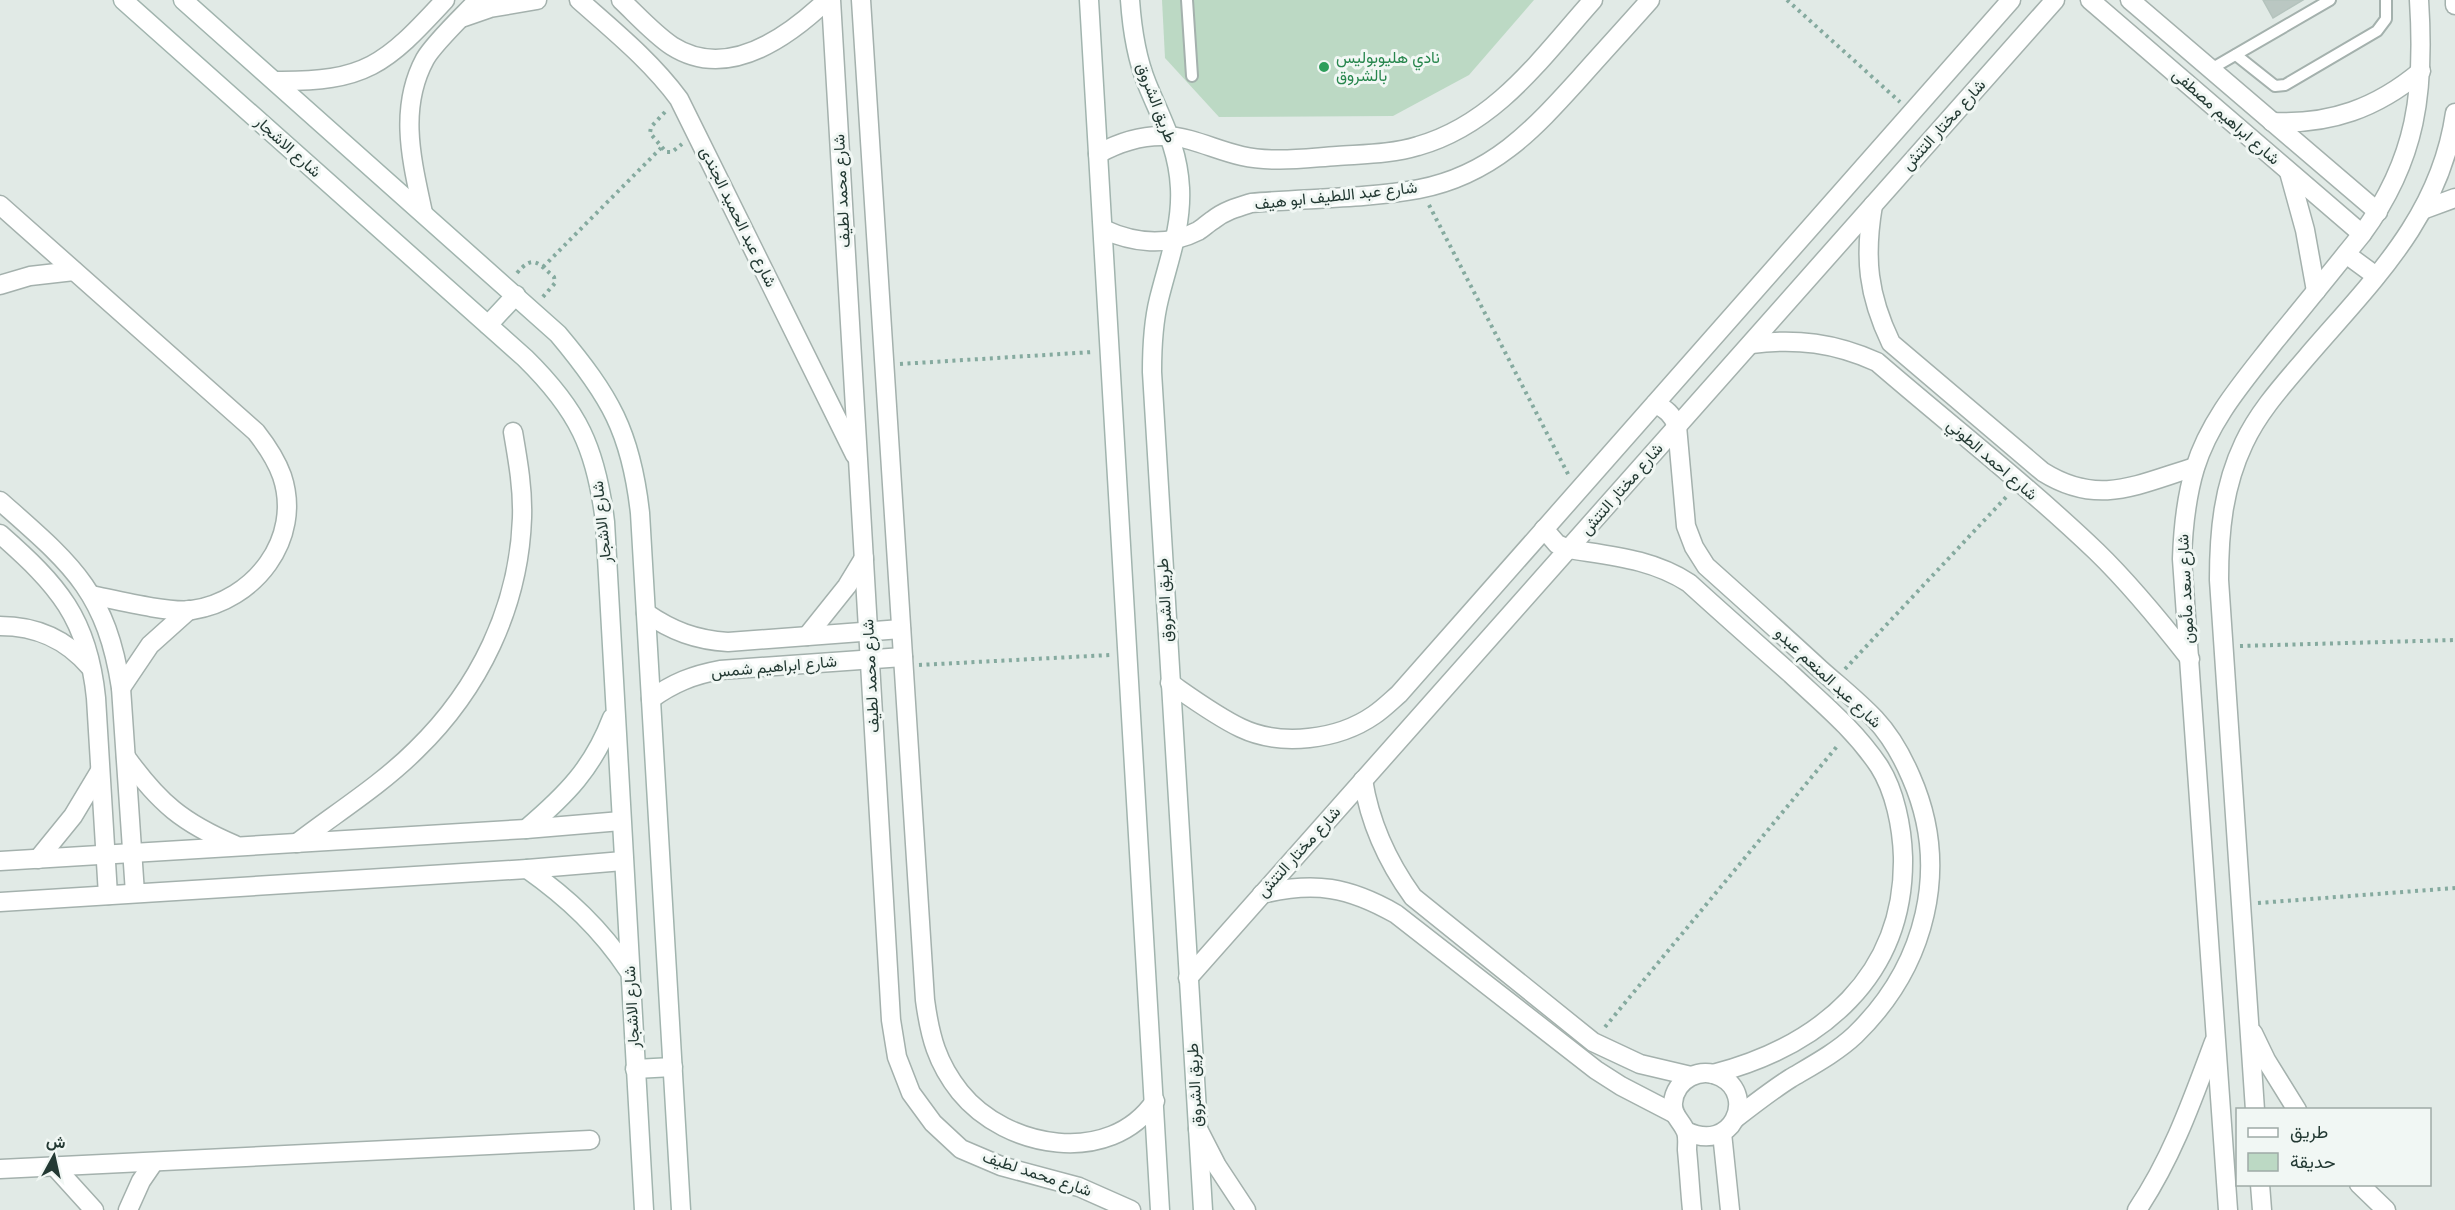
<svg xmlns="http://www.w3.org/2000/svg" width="2455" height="1210" font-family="'Nunito Sans',Vazirmatn,sans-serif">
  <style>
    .green { fill: #bcd9c4 }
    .building { fill: #bac7c2; stroke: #b4c3bd; stroke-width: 1.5 }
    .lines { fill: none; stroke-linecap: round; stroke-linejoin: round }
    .lane-casing { stroke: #a4b1ad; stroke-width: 14 }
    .street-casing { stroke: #a4b1ad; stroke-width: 21 }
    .secondary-casing { stroke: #a1b4ae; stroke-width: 21 }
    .path { stroke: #85aa9f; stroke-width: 4; stroke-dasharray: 3 4.5; stroke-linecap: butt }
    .lane { stroke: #fff; stroke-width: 10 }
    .street { stroke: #fff; stroke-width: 18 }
    .secondary { stroke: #fff; stroke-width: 18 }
    .leisure-dot { fill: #2e9e5b; stroke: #f1f7f4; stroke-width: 2 }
    .labels { text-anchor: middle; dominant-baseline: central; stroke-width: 6; stroke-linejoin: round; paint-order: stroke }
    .leisure-label { font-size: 16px; fill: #27864d; stroke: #f1f7f4; text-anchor: start }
    .street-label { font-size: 16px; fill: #233933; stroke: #f1f7f4 }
  </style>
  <rect width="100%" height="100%" fill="#e1eae6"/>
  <polygon class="green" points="1162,0 1534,0 1469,75 1393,116 1219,117 1165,58"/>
  <polygon class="building" points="2263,0 2303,0 2273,18"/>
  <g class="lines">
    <g class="lane-casing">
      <g id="lane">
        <polyline points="1187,0 1192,76"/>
        <polyline points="2236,55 2275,86 2285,85 2377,31 2386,19 2386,0"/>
        <polyline points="2211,69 2330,0"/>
      </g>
    </g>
    <g class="street-casing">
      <g id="street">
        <path d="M579 0C614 31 651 61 679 99L855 455"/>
        <path d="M621 0C637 15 654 34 672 46 727 81 787 38 827 0"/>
        <polyline points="831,0 891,1020 897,1057 911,1093 933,1123 961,1149 1001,1166 1079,1187 1131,1210"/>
        <path d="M861 0 925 1000C930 1037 937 1063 960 1092 1006 1149 1110 1167 1155 1101"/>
        <polyline points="2090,0 2362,234"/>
        <polyline points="2130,0 2378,212"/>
        <polyline points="2455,0 2455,5"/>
        <polyline points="464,17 490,8 537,0"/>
        <path d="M275 81C366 82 385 65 445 0"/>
        <path d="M2272 122C2330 125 2377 108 2421 71"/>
        <path d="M1098 154C1127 138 1158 131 1190 140 1208 145 1224 152 1242 156 1273 163 1306 158 1337 156 1364 154 1392 154 1418 146 1496 124 1542 57 1593 0"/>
        <polyline points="2289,172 2305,230 2316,291"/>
        <path d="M0 205 256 432C267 446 276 459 282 476 303 539 254 601 192 610 168 613 116 600 91 595"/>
        <path d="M1873 205C1864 258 1868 295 1891 343L2043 472C2099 507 2138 484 2195 467"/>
        <polyline points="2425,209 2455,198"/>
        <path d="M423 213C412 161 398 109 425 59 434 43 464 15 478 0"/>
        <path d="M1103 229C1133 243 1167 247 1198 231 1203 228 1208 223 1213 220 1224 211 1238 207 1251 203 1306 198 1364 199 1419 189 1492 175 1533 130 1580 78 1603 52 1627 26 1650 0"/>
        <polyline points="2346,254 2376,276"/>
        <polyline points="0,285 30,276 74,271"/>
        <path d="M1751 344C1796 338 1835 343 1877 362 1950 425 2027 485 2097 552 2131 585 2161 622 2190 659"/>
        <path d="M1655 404C1666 409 1672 414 1677 426L1686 526 1694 547 1706 566C1744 600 1783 635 1821 670 1839 686 1858 701 1875 719 1890 735 1902 756 1911 777 1951 868 1926 966 1855 1035 1837 1052 1813 1065 1791 1078 1772 1090 1754 1104 1736 1118"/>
        <path d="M0 501C70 563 106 590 121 688L135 893"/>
        <path d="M1544 529 1557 544 1569 549C1612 556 1652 559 1689 583 1723 614 1757 644 1791 674 1823 704 1854 729 1879 766 1895 791 1902 827 1903 857 1905 976 1821 1046 1713 1074"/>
        <path d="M0 534C58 585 88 618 96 698L108 895"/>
        <path d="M646 613C672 631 696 640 728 642L901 629"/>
        <path d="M0 626C37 626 66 639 90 667"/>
        <polyline points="807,636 847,586 864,558"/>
        <path d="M1170 683C1193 699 1216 716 1241 728 1281 747 1338 740 1374 715 1383 709 1391 701 1399 694L2011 0"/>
        <polyline points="121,688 150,645 189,610"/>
        <path d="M651 699C673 683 693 675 720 670L903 657"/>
        <path d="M126 757C159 803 183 823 235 845"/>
        <path d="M1363 780C1370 824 1387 861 1413 897L1593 1042 1640 1064 1691 1076"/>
        <path d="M297 843C336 813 381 785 416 750 479 689 519 607 522 518 523 489 518 461 513 432"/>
        <polyline points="38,859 73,816 100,771"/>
        <polyline points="0,861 526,829 621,821"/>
        <path d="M1262 894C1314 881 1349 887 1396 914L1596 1070 1621 1086 1675 1114"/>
        <polyline points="0,902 527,869 623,861"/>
        <polyline points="1188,978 2055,0"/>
        <polyline points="2253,1033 2266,1060 2297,1110"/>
        <path d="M2255 1110 2219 580C2219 532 2223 487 2244 443 2259 411 2283 385 2306 358 2371 282 2440 218 2455 113"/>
        <polyline points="1198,1129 1217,1166 1246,1210"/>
        <path d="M1686 1131C1732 1154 1757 1096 1721 1077 1701 1066 1675 1079 1673 1103 1672 1116 1682 1121 1686 1132 1688 1137 1687 1145 1687 1150 1689 1170 1690 1190 1692 1210"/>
        <polyline points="1722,1133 1730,1210"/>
        <polyline points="55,1167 94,1210"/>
        <polyline points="0,1169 590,1140"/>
        <polyline points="2260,1184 2262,1210"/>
        <polyline points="2359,1184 2386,1210"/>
        <polyline points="128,1210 141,1181 154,1162"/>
        <path d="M2137 1210C2172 1158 2192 1101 2214 1042"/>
        <path d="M2228 1210 2182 559C2183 528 2186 498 2195 468 2210 419 2244 381 2275 341 2304 306 2333 270 2362 234 2417 159 2425 91 2419 0"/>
      </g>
    </g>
    <g class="secondary-casing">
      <g id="secondary">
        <path d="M123 0 525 358C578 410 596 448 605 522L644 1210"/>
        <path d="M183 0 558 334C610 396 631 432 640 513L681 1210"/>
        <polyline points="1089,0 1160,1210"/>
        <path d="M1130 0C1132 29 1136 57 1147 84 1162 121 1178 147 1180 188 1182 227 1168 262 1159 299 1153 323 1152 347 1152 372L1203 1210"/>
        <polyline points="488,325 516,295"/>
        <path d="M526 829C566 795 593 768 612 718"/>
        <path d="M527 869C568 898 601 929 629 971"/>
        <polyline points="635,1069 673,1067"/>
      </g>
    </g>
    <g class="path">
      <polyline points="1787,0 1900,102"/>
      <polyline points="665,112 651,127 650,133 666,152 672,152 682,144"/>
      <polyline points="1429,205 1569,476"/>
      <polyline points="543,267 661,148"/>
      <path d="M517 273C533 254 538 263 554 277L555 283 542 298"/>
      <polyline points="900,364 1093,352"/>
      <polyline points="2240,646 2455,640"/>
      <polyline points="919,665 1110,655"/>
      <polyline points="1845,669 2008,495"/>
      <polyline points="2258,903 2455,888"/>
      <polyline points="1605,1027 1839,744"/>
    </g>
    <use href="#lane" class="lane"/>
    <use href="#street" class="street"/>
    <use href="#secondary" class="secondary"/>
  </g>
  <circle class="leisure-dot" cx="1324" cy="67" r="6"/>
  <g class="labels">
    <g class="leisure-label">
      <text x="1336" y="58">نادي هليوبوليس<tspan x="1336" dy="18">بالشروق</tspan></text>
    </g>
    <g class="street-label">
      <text transform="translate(1156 103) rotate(69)">طريق الشروق</text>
      <text transform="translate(2226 117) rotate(41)">شارع ابراهيم مصطفى</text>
      <text transform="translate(1944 125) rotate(-48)">شارع مختار التتش</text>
      <text transform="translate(288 147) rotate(42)">شارع الاشجار</text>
      <text transform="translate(842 191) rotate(-93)">شارع محمد لطيف</text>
      <text transform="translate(1336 196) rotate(-6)">شارع عبد اللطيف ابو هيف</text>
      <text transform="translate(738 217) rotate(64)">شارع عبد الحميد الجندى</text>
      <text transform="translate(1992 460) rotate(41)">شارع احمد الطوني</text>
      <text transform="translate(1622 489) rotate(-49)">شارع مختار التتش</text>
      <text transform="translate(602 522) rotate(-96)">شارع الاشجار</text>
      <text transform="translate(2186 589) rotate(-93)">شارع سعد مأمون</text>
      <text transform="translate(1165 600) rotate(-93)">طريق الشروق</text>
      <text transform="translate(774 667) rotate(-5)">شارع ابراهيم شمس</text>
      <text transform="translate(871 676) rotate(-93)">شارع محمد لطيف</text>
      <text transform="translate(1828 678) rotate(43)">شارع عبد المنعم عبدو</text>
      <text transform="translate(1299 852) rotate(-48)">شارع مختار التتش</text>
      <text transform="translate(632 1007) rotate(-93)">شارع الاشجار</text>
      <text transform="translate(1195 1085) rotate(-93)">طريق الشروق</text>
      <text transform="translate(1037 1174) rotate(18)">شارع محمد لطيف</text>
    </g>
  </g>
  <rect x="2236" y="1108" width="195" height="78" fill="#f1f7f4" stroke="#9faba7" stroke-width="1.5"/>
  <rect x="2248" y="1128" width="30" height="9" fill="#ffffff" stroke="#9faba7" stroke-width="1.5"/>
  <text x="2290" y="1138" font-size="18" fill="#233933">طريق</text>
  <rect x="2248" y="1153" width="30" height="18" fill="#bcd9c4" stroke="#9faba7" stroke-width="1.5"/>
  <text x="2290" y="1168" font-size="18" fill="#233933">حديقة</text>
  <g transform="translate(54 1156) rotate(8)" stroke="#f1f7f4" stroke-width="4.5" paint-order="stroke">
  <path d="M0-4.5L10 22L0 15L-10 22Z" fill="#233933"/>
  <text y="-9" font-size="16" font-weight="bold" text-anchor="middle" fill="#233933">ش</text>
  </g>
</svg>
